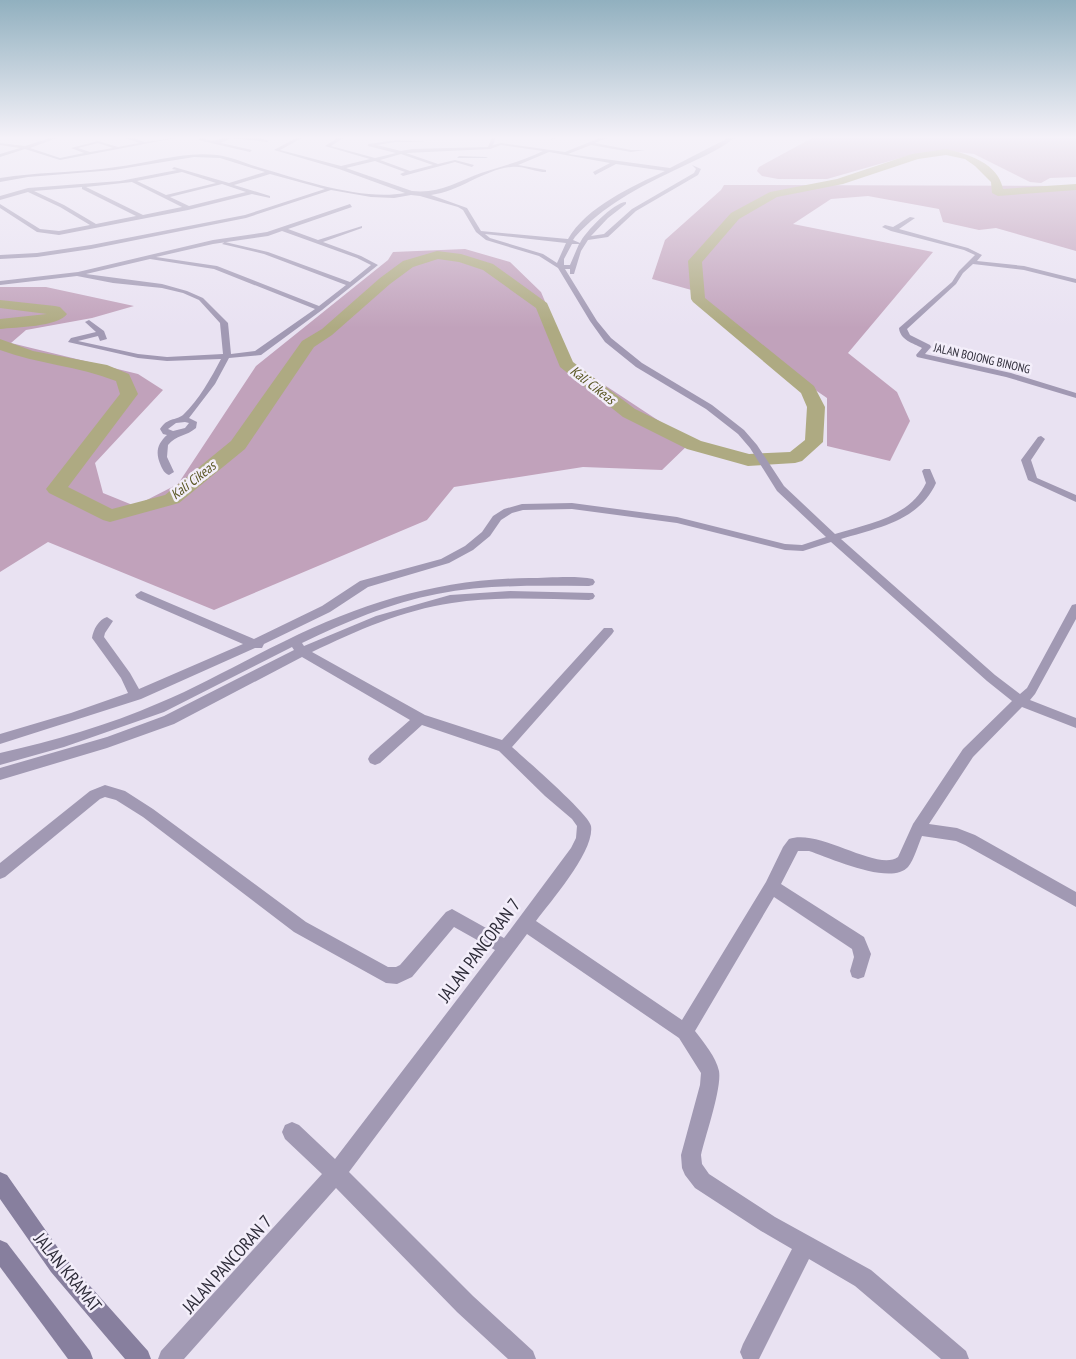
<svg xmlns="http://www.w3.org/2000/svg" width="1076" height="1359" font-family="'PT Sans Narrow',sans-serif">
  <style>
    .green { fill: #c1a2bb }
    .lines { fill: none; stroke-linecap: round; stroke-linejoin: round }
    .river { fill: #aeaa82; fill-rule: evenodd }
    .street { fill: #a199b3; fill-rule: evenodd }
    .secondary { fill: #877f9e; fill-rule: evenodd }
    .labels { text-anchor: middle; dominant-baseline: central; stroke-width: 5; stroke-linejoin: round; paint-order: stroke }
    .far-street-label { font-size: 12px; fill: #2e2c39; stroke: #f3eefa }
    .far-water-label { font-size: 14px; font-style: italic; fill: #595623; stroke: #f3eefa }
    .near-street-label { font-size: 18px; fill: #2e2c39; stroke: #f3eefa }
  </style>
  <rect width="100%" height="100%" fill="#e9e2f2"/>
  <g class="green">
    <polygon points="814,137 1076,137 1076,177 1050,178 1041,183 1030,182 974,154 950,151 929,152 904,157 827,179 778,179 762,176 757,171 759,167"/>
    <polygon points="724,185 1076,186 1076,251 996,228 979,230 943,222 939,209 868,196 831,199 793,224 933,252 848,353 897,392 910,421 890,461 827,446 827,398 732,333 695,291 652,279 665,240 721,190"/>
    <polygon points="465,249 510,262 541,292 571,363 691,442 662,470 583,467 454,487 427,520 214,610 48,542 0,572 0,287 46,287 134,306 92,318 26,330 11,343 138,374 163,390 95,463 103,493 135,506 178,484 256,366 388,260 393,252"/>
  </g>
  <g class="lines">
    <g class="river">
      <path d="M946 149C968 154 998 163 1003 189L1076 184V190L998 196 992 193 991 182 975 166 965 159 946 155 918 159 843 184 777 197 739 219 702 262 705 298 814 386 825 407 823 442 802 461 795 463 748 466 741 464 687 449 623 417 560 367 536 308 483 270 459 262 438 259 413 267 390 284 332 335 314 347 245 449 179 503 110 522 103 520 49 493 46 489 120 394 116 381C78 366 38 364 0 350V339L33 351 107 365 129 374 138 394 68 487 112 509 165 495 231 441 302 341 322 329 380 278 403 261 437 251 461 254 493 264 547 303 573 362 635 409 701 441 749 454 790 452 805 440 807 407 801 393 693 302 691 299 688 261 731 213 770 192 837 179 912 154Z"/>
      <path d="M0 300 55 306 60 307 67 314C58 327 16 327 0 329V319L47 314 0 308Z"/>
    </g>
    <g class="street">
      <path d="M53 137H60L30 148 60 158 84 153 71 148 98 141 118 147 139 143 123 137H130L145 142 181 137 60 160 25 149 0 157V154L20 148 0 145V143L25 146ZM98 143 113 148 90 152 78 148Z"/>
      <path d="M200 137H206L204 139C218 142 216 139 228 137 240 136 258 136 269 141L267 142 231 138 221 143 252 150 250 152 198 140Z"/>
      <path d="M298 137H304L280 150 341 166 370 159 325 146 339 137H345L331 146 375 158 396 153 368 146V144L396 140 426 142H396L377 145 401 151 412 149 488 147 492 137H496L493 145 501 143 565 152 602 137H609L595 143 631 150H645L631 152 591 145 568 154 670 168 730 137H736C718 151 696 160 675 170 637 188 603 206 575 237L573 240 580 243C584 233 614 202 626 202V204L608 218 591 236 604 234 632 209 694 173 696 169 692 165 701 169 698 175 636 211 608 237 588 240 581 251 574 274H570V269H565L597 321 611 338 642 363 712 405 744 430 757 445 784 486 835 534C868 524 910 517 926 483L922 471 924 469H930L936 483C919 521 877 528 841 539L995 675 1020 694 1027 688 1072 605 1076 604V619L1035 694 1030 700 1076 718V728L1022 707 973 757 929 824 957 828 975 835 1076 892V907L965 845 956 841 922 836C918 845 914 860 908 867 891 886 830 858 809 851H798L781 884 864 937 871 954 864 977 858 979 852 977 850 971 854 957 852 949 774 897 695 1031C704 1043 716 1057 719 1071 722 1088 705 1137 701 1155L702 1164 709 1174 775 1217 871 1270 966 1351 969 1359H941L855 1286 809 1259 759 1359H743L740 1352 743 1344 792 1249 761 1231 695 1188 685 1175 682 1168 681 1155 700 1085 701 1073 679 1038 527 934 349 1172 473 1296 533 1351 536 1359H508L457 1312 336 1188 184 1359H158L161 1351 322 1174 285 1139 282 1132 285 1125 292 1122 299 1125 335 1159 495 950 454 927 412 977 397 984 386 983 294 932 143 817 116 800 105 797 100 799 5 877 0 879V863L90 791 105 785 125 791 153 809 306 922 388 967H396L400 965 446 912 452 909 504 938 571 848 576 838 577 826 572 819 545 796 499 751 422 725 380 763 375 765 370 763 368 759 370 755 410 720 302 657 174 724 107 748 0 780V768L107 737 164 716 294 650 292 647 164 712 64 747 0 765V753C53 741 109 725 159 703 202 685 243 661 285 641 364 602 440 579 529 578 547 578 575 575 593 579L595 582 593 585 589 586C538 586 487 584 437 594 390 603 345 622 302 643L304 646 376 616 450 595 510 591 593 593 595 596 593 599 589 600C543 599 497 596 452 603 403 610 356 631 312 652L425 715 502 740 604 628H612L614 631 612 634 512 747C524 758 590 815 591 826 595 851 551 901 536 921L682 1020 766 882 783 847 789 839C819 828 877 872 898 857L913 824 963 749 1012 701 987 681 831 542 803 551 785 550 677 523 572 509 523 510 512 513 501 520 490 536 473 550 449 563 368 587 330 612 264 644 262 648H255L141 699 0 744V734L71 713 128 693 121 678 92 638C93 630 99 619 107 617L113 621 105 633 104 637 130 673 139 689 243 644 137 598 135 595 141 591 254 639 322 606 360 581 441 559 465 546 482 532 493 516 504 509 522 504 572 503 677 517 785 544 802 545 826 537 777 491 750 448 738 434 706 409 636 367 605 342 590 321 558 268 539 256 486 240 476 232 463 210 458 207 420 196 411 195 394 198 371 197 331 190 246 218 91 249 37 257 0 259V255L37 253 91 245 245 215 325 189 270 174 234 185 270 196V198L252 194 188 210 59 235 37 232 0 208V204L40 229 59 231 90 225 60 207 28 192 0 200V196L28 188 120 181 177 170 172 169 174 167 229 183 265 172 220 158 194 157 114 170 28 177 0 182V178L14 176C48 172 82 172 116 167 150 163 183 151 217 155 232 157 247 164 261 168 302 180 362 201 405 193L339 169 274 150ZM501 145 543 151C523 161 502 166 481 173 457 182 439 194 412 191L346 168 375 161 405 172 400 174 403 176 455 162 472 167 474 165 455 160 438 164 406 153 490 149ZM549 152 610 163 593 172 595 175 616 164 665 171C633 186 586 207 568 239L481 231 467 208 431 195C459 192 483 170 511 167 522 165 535 172 546 172V170L518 165ZM401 154 433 165 410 171 380 160ZM182 172 216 183 166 195 137 181ZM132 182 182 207 143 215 86 187ZM222 184 246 192 189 206 170 197ZM82 187V189L136 216 96 224 64 205 34 191ZM485 234 566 243 557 263 543 254 490 238ZM572 244H579L570 265H564V259Z"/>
      <polygon points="553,137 561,137 550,140"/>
      <polygon points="459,156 486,157 488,158 457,158"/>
      <path d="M350 204 352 207 288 229 318 240 362 226V228L323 242 361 256 378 265 322 310 261 355 229 358 215 384 189 418 197 422 196 428C187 436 176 435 168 445L167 457 174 472 169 475C164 473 163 470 161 466 155 453 157 444 167 435L163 434 160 429C168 417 175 421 183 415 199 400 211 378 221 359L167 361 138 358 68 342 71 338 96 332 85 322 89 320 104 331 107 339 100 341 98 336 78 341 138 354 167 357 223 354 220 323 199 300 183 293 162 288 113 283 77 276 0 285V281L78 272 213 240 267 232ZM282 231 357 258 371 265 350 282 268 252 225 242 222 244 264 254 346 285 319 306 217 266 156 257 213 244 268 236ZM150 259 214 269 315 309 255 351 231 354 228 323 203 298 187 291 162 284 86 274ZM185 422 189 423 185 428 173 431 168 429 176 423Z"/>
      <path d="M910 217 915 218 899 229 968 248 982 255 977 261 1024 266 1076 279V283L1024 270 973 264 963 273 956 284 907 329 910 335 930 345 931 347 925 354 1011 373 1076 393V398L1006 377 917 357 916 355 922 348C913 343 900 340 899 328L952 282 959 271 975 255 964 250 891 231 882 227 885 225 893 227Z"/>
      <polygon points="1041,436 1045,439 1031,460 1037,478 1076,495 1076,502 1028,480 1021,460 1038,437"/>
    </g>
    <g class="secondary">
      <polygon points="0,1172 7,1175 65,1258 148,1351 151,1359 125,1359 51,1272 0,1199"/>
      <polygon points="0,1240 7,1243 90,1351 93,1359 68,1359 0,1267"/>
    </g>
  </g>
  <linearGradient id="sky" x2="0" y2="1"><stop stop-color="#91b0bf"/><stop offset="0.42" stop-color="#f5f2f9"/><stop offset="1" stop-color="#f5f2f9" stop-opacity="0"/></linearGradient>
  <rect width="1076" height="328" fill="url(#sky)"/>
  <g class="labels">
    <g class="far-street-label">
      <text transform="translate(982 358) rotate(13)">JALAN BOJONG BINONG</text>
    </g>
    <g class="far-water-label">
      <text transform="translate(593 385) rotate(38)">Kali Cikeas</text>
      <text transform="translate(193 480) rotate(-38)">Kali Cikeas</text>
    </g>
    <g class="near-street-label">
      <text transform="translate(479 950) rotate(-53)">JALAN PANCORAN 7</text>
      <text transform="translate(227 1264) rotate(-48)">JALAN PANCORAN 7</text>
      <text transform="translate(68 1272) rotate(51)">JALAN KRAMAT</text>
    </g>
  </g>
</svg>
